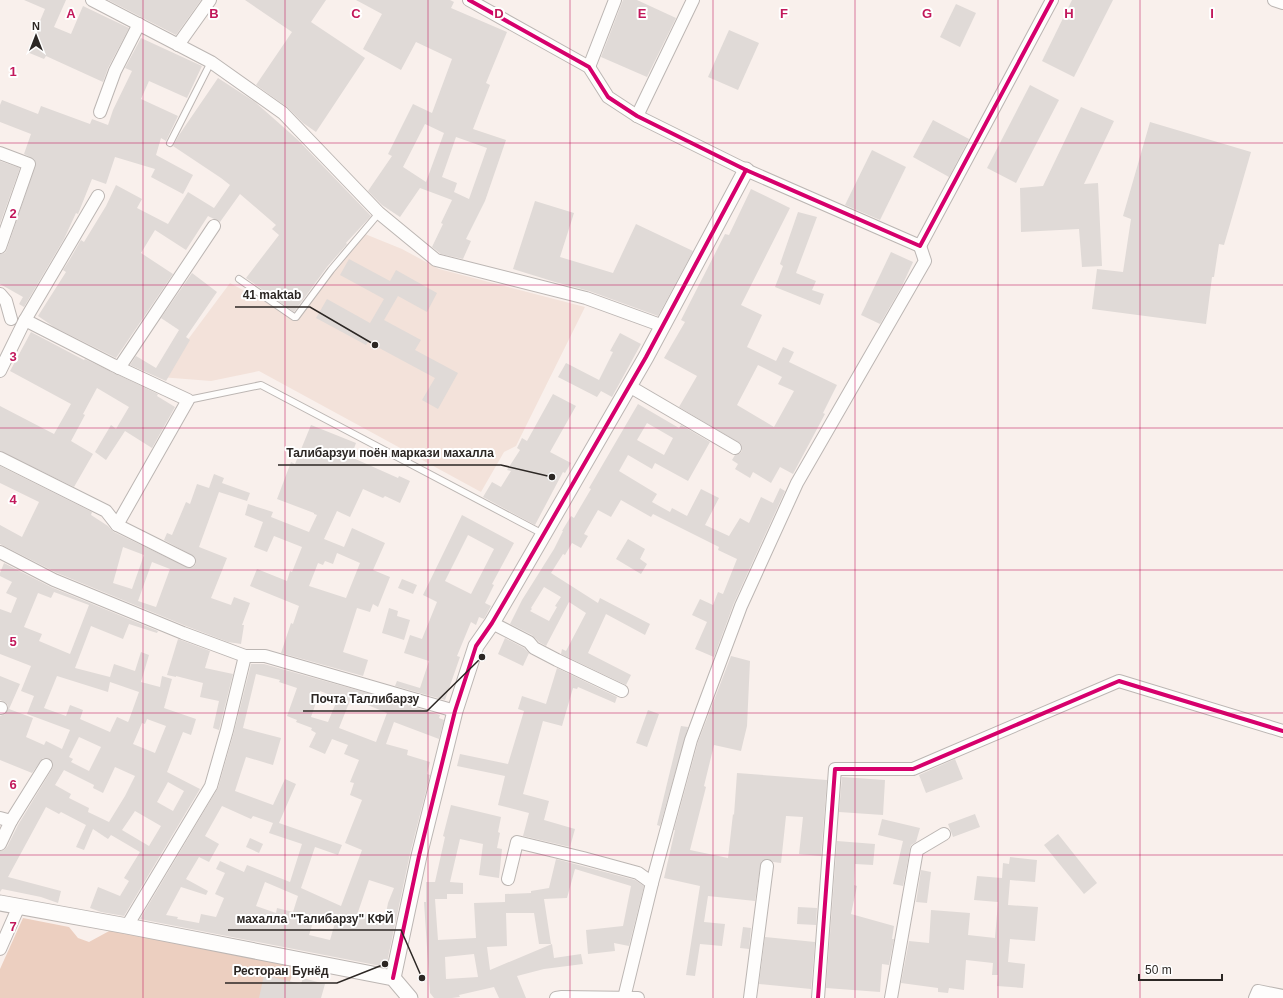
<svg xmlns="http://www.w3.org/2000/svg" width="1283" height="998" font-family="Arial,sans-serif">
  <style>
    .built { fill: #f3e2da }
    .green { fill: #eccfc0 }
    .building { fill: #e0dad7; fill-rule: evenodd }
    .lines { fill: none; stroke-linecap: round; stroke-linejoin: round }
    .service-casing { stroke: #bcb6b3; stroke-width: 8 }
    .minor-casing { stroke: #bcb6b3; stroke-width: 14 }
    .tertiary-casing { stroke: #bcb6b3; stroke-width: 17 }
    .service { stroke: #fefdfc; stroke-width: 6 }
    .minor { stroke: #fefdfc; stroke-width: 12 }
    .tertiary { stroke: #fefdfc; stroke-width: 15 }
    .cycleway-casing { stroke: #fff; stroke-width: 6 }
    .cycleway { stroke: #d6006c; stroke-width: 4 }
    .grid { fill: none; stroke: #c2185b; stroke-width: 1; stroke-opacity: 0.55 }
    .grid-label { font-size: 13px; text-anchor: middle; font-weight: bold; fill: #c2185b; stroke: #fff; stroke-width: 4; stroke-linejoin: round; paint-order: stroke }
    .leader { fill: none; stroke: #2c2724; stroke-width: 1.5 }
    .callout-dot { fill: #2c2724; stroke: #fff; stroke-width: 1.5 }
    .callout-label { font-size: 12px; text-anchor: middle; font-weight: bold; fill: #2c2724; stroke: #fff; stroke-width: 4; stroke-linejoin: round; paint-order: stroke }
  </style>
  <rect width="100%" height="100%" fill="#f9f0ec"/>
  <polygon class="built" points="365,234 402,249 439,269 585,307 516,446 504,452 481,492 259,371 211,381 160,377 230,283 296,319 349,249 352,251"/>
  <polygon class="green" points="23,918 69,927 78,938 89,942 111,930 295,967 284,998 0,998 0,969"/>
  <g class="building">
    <polygon points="24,0 66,0 54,27 71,34 83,6 129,28 108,68 103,82 46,56 44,59 27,52 45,9"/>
    <polygon points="108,0 201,0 176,35"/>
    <polygon points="245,0 326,0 311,22 365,58 316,132 303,123 287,107 256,85 292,32"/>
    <path d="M356 0H450L454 2 451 8 507 32 486 83 490 85 473 129 506 140 485 201 466 239 471 241 463 259 441 254 432 247 443 224 441 223 452 200 420 188 400 217 382 205 368 191 392 156 388 154 413 104 432 113 452 59 416 42 401 70 363 49 382 14ZM425 124 444 133 426 182 403 167ZM456 137 487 148 469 199 454 192 457 183 442 177Z"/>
    <polygon points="623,0 637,0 676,18 647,77 601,57"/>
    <polygon points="1072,0 1113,0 1074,77 1042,61"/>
    <polygon points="956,4 976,13 960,47 940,37"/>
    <polygon points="729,30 759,43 738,90 708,77"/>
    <polygon points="141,38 202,66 187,98 149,81 141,99 178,116 166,141 161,138 156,155 193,175 183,194 151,177 155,169 115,157 106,184 92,179 78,214 76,213 64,239 24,307 19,304 23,297 0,284 0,254 5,253 7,249 36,163 34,159 24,154 31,134 0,122 0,105 2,100 38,114 41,106 90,124 92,119 108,125 113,110 132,71 125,68"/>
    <polygon points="218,78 255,102 298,140 371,216 346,243 347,244 327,267 294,312 246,278 279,235 272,229 276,225 240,194 220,222 208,216 186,250 155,230 141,253 173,274 116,358 54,327 38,316 66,272 63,270 70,259 81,240 84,242 106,206 116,185 142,199 137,208 168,224 188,192 214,208 230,185 221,178 173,146 179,135"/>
    <polygon points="1030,85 1059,100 1016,183 987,168"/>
    <polygon points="1081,107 1114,121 1084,184 1098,183 1102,266 1082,267 1079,229 1021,232 1020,188 1043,186"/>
    <polygon points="933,120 969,139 949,177 913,157"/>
    <polygon points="1150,122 1251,152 1224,245 1219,244 1214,277 1212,277 1206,324 1092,309 1097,269 1123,272 1131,219 1123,216"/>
    <polygon points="872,150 906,167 880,220 845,205"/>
    <polygon points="0,161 20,168 0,224"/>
    <path d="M751 189 790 208 741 305 762 315 747 347 776 361 783 347 794 352 789 362 837 385 823 413 825 414 793 474 780 467 771 483 753 472 750 478 735 469 738 464 732 460 735 455 739 454 742 451 741 444 679 407 697 376 664 358 685 322 681 320 725 234 729 235ZM758 365 782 377 778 384 794 391 774 427 737 405Z"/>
    <polygon points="535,201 574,213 560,257 613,273 636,224 693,251 658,316 589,291 555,282 513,269"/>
    <polygon points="798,212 817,217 796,273 816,281 812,290 824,294 820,305 775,287 783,266 780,264"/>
    <polygon points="891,252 913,262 902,286 880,324 861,315"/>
    <polygon points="349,259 390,281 396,270 437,293 427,312 398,296 384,320 421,340 415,350 458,373 438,409 422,400 435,378 368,342 366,345 316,318 327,299 370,323 384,299 340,275"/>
    <polygon points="192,273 217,292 186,337 190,340 166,381 130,365 136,356 156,368 179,330 161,318"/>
    <polygon points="31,332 84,360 85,359 158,394 157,396 175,407 152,448 125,431 106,460 95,452 111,425 116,429 129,407 97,388 83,414 85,415 71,441 93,454 74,487 0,451 0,406 54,434 71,404 10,371"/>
    <polygon points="620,333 641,344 612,397 601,391 597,397 558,377 566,363 599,380 613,352 610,351"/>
    <polygon points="553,394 576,406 550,452 571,463 565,473 563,472 535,525 483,497 492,482 501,487 511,471 507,470 520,450 517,448 522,438 527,441"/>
    <path d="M638 404 679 428 681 425 710 442 688 481 655 463 652 469 628 455 619 471 657 494 652 502 670 512 672 508 687 516 701 489 719 498 705 525 729 536 740 518 749 523 761 497 773 503 780 488 785 491 734 603 714 657 695 649 707 622 692 615 700 599 713 605 718 592 723 594 737 559 718 550 719 547 653 514 651 517 621 500 611 517 598 510 584 534 588 536 581 548 572 543 565 555 563 554 551 573 598 603 600 598 650 624 645 635 606 614 588 653 631 675 626 685 561 654 562 649 566 651 586 613 569 602 546 646 539 642 532 635 510 624 522 600 554 549 563 531H562L571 516 574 518 578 511 591 489 589 488ZM647 423 673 438 664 455 637 440ZM544 587 561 597 555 606 557 607 549 621 530 611 532 609 531 608Z"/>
    <path d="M311 425 356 443 351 457 398 478 399 476 410 481 400 503 385 496 383 498 363 489 350 517 337 511 324 539 344 547 352 528 385 543 373 570 390 577 378 607 373 604 370 612 357 608 343 652 368 660 363 676 281 653 291 623 293 624 299 606 250 586 257 569 287 581 290 571 292 572 302 547 274 536 267 552 254 547 263 522 245 515 248 504 273 512 271 517 309 532 317 515 314 514V513L277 499 291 462 295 464ZM337 553 360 563 346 598 309 586 318 563 323 565 325 561 333 564Z"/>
    <path d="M0 466 92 512 91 515 108 526 114 532 189 568 193 567 196 564 195 557 164 540 167 533 172 535 186 502 190 504 197 484 209 488 214 474 224 478 222 483 250 493 247 501 219 492 199 547 227 558 211 598 231 605 234 597 250 603 242 625H244L241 644 228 642 186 626 57 573 0 544V525L22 537 39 502 0 483ZM123 547 144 555 132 589 113 583ZM152 562 170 569 156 607 138 601Z"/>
    <path d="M462 515 514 543 492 584 494 585 485 603 491 606 484 619 479 617 476 625 471 622 457 656 460 657 445 700 395 686 397 681 420 688 429 661 404 653 410 635 422 639 437 602 423 595ZM468 535 494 549 471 594 445 581Z"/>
    <polygon points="628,539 645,549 640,559 647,564 641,574 616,559"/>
    <path d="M4 563 51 587 158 631 157 633 129 624 123 639 91 626 75 668 110 677 114 664 135 671 141 652 149 655 141 682 160 687 162 676 172 679 164 708 196 719 191 735 183 732 167 772 200 789 124 916 101 912 90 908 98 887 120 896 129 881 124 878 140 852 111 835 108 839 93 829 84 850 76 847 86 825 61 812 59 814 46 807 8 877 61 891 58 903 41 897 2 889 0 892V851L4 850 7 847 18 825 52 769 53 765 50 759 43 758 32 773 0 760V716L5 714 8 708V705L5 702 0 700V676L20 684 9 709 33 718 26 737 44 745 46 741 62 749 70 730 27 714 34 696 21 691 31 666 0 654V609L11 613 17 598 6 593 12 582 0 576V573ZM54 592 89 605 70 654 39 641 42 634 24 627 38 593 51 598ZM57 676 108 692 110 682 139 692 129 720 128 722 117 717 110 732 80 719 83 710 70 705 66 716 44 708ZM147 719 166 726 155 753 133 744 142 723 145 724ZM79 737 101 747 89 771 71 762 73 759 69 757ZM115 767 135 776 125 796 109 822 88 812 89 808 69 798 71 794 55 785 64 770 94 785 93 788 103 793ZM168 782 184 791 173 811 157 802ZM135 811 161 826 149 846 122 830Z"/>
    <polygon points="402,579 417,585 413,594 398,588"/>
    <polygon points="389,608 398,611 397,616 410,620 404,640 382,633"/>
    <polygon points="505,638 524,648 529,653 523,666 498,654"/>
    <polygon points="178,639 210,651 205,668 233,674 219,730 213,728 219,701 200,697 203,683 176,676 176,677 167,675"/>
    <polygon points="731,656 750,661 747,726 741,751 714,745 704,786 706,787 690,850 728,858 733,814 734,815 737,773 827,780 821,856 799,854 803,817 786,816 781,863 773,862 768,859 761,862 755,901 708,896 704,922 725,924 722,946 700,944 695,976 686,975 700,886 664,878 675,830 674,830 698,742"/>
    <path d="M251 664H264L371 694 390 703 391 700 440 715 439 718 444 720 439 739 394 722 386 744 408 750 407 755 430 762 427 774 430 775 410 854 386 967 140 919 218 788 234 732ZM256 674 280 680 279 682 297 688 287 716 297 720 296 722 312 728 311 730 316 733 309 747 325 754 332 739 348 745 344 754 359 760 350 782 354 783 350 795 362 800 345 843 362 850 341 906 301 888 315 847 338 855 342 845 279 823 296 784 285 779 273 805 235 791 246 757 273 765 281 738 243 728ZM320 691 338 698 328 722 311 717ZM351 698 387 713 376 742 339 728ZM222 806 251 819 253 816 273 823 269 833 302 844 290 882 247 865 244 872 220 861 216 869 225 873 215 894 224 898 216 917 201 914 199 923 177 919 178 917 166 915 181 887 206 895 208 891 186 879 199 857 209 862 219 844 205 836ZM369 880 394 888 388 903 385 919 358 912ZM265 882 298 896 293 912 277 908 276 913 256 906ZM315 916 335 923 330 940 309 935Z"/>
    <polygon points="557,668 617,697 615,703 578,687 577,689 573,688 562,726 543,721 523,794 549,801 544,820 575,829 570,847 523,836 529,813 498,805 505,776 457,766 460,754 508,764 524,711 518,709 522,696 546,704"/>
    <polygon points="648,710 659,714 647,747 636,743"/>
    <polygon points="681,726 688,727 660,826 657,825"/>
    <polygon points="955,759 963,779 926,793 919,775"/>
    <polygon points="842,777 885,780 883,815 839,812"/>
    <path d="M451 805 501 817 498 832 500 833 497 848 502 849 499 878 479 875 483 844 460 839 450 882 463 883V894H447V899H435L438 940 476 938 474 903 505 902V894L531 893V891L549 888 556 859 635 880 644 886 629 946 614 943 615 951 588 954 586 930 623 926 631 886 575 869 567 898 544 899 551 944H539L534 913H506L507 946 487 947 490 970 552 944 554 958 581 954 583 964 544 969 517 976 526 998H499L494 987 459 995 460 997 452 998H434L430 993 424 902H426V882H435L445 837 443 836ZM474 954 478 977 446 979 445 957Z"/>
    <polygon points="975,814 980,827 953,837 948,824"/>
    <polygon points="882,819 920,828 916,842 911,845 910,849 903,886 893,884 903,841 878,835"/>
    <polygon points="1058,834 1097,883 1084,894 1044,845"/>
    <polygon points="250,838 263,844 259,853 246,847"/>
    <polygon points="837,841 875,844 873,865 855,864 854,885 857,886 851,914 894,926 892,939 894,939 889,965 882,964 880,992 826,988"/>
    <polygon points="1010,857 1037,860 1035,882 1010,880 1008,905 1038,907 1035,941 1010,939 1008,962 1025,964 1023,988 997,986 998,975 992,975 993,963 966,960 964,990 949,988 948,993 938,992 938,988 901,983 909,941 929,943 931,910 970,913 968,935 995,938 998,902 974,900 977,876 1002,878 1003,863 1009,864"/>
    <polygon points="921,870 931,872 927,903 916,902"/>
    <polygon points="798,907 817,908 816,925 797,924"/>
    <polygon points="743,927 751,928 749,949 740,948"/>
    <polygon points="765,937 815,942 811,989 759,984"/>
    <polygon points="264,975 301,984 303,978 325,984 321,998 259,998"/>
  </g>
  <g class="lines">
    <g class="service-casing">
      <g id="service">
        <polyline points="170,143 211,62"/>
        <polyline points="239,279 294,317 296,317 331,270 379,213"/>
        <polyline points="188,400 261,385 543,534"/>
      </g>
    </g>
    <g class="minor-casing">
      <g id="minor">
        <polyline points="92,0 211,62 283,113 379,213 436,260 586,298 663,326"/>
        <polyline points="469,0 589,67 608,97 637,116 746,170 920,246 1052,0"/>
        <polyline points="1274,0 1283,3"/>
        <polyline points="178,45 210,0"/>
        <polyline points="589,67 615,0"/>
        <polyline points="100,112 115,71 139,24"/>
        <polyline points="637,116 693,0"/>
        <polyline points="0,153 29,164 0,247"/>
        <polyline points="0,294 6,301 11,319"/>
        <polyline points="25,320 113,365 188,400 117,525"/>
        <polyline points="119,368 214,226"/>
        <polyline points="0,371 25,320 98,196"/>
        <polyline points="629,386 735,448"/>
        <polyline points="0,458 106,511 117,525 189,561"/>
        <polyline points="0,552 54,580 183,633 245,656 265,656 455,711"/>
        <polyline points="492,623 529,642 534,648 557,660 622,691"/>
        <polyline points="0,708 1,708"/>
        <polyline points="0,818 11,821 0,844"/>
        <polyline points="11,821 46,765"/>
        <polyline points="508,879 517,842 583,858 638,873 652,883 624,998"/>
        <polyline points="652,883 691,740 741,606 797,483 925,261 920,246"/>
        <polyline points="127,926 211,786 227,730 245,656"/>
        <polyline points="0,949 19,906"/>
        <polyline points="556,998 562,997 638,998"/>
        <polyline points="750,998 767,866"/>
        <polyline points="818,998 835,769 913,769 1119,681 1283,731"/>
        <polyline points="891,998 917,850 944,834"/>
        <polyline points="1255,998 1258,991 1283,996"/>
      </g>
    </g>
    <g class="tertiary-casing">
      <g id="tertiary">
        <polyline points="0,903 127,926 393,978 410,998"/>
        <polyline points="393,978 419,856 455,711 476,646 492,623 516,582 646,357 746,170"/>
      </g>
    </g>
    <use href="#service" class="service"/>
    <use href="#minor" class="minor"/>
    <use href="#tertiary" class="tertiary"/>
    <g class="cycleway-casing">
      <g id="cycleway">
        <polyline points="469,0 589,67 608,97 637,116 746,170 920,246 1052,0"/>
        <polyline points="393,978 419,856 455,711 476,646 492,623 516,582 646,357 746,170"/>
        <polyline points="818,998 835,769 913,769 1119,681 1283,731"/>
      </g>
    </g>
    <use href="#cycleway" class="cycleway"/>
  </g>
  <path class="grid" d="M143 0V998M285 0V998M428 0V998M570 0V998M713 0V998M855 0V998M998 0V998M1140 0V998M0 143H1283M0 285H1283M0 428H1283M0 570H1283M0 713H1283M0 855H1283"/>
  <g class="grid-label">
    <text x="71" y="18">A</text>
    <text x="214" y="18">B</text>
    <text x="356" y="18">C</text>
    <text x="499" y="18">D</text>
    <text x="642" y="18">E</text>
    <text x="784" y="18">F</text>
    <text x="927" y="18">G</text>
    <text x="1069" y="18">H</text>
    <text x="1212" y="18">I</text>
    <text x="13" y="76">1</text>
    <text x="13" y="218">2</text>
    <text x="13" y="361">3</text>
    <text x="13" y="504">4</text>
    <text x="13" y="646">5</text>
    <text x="13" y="789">6</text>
    <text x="13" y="931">7</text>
  </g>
  <path class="leader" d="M375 345L310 307H235M552 477L501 465H278M482 657L427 711H303M422 978L401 930H228M385 964L337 983H225"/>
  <g class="callout-dot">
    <circle cx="375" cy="345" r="4"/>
    <circle cx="552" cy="477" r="4"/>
    <circle cx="482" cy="657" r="4"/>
    <circle cx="422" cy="978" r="4"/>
    <circle cx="385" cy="964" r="4"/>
  </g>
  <g class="callout-label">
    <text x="272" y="299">41 maktab</text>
    <text x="390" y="457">Талибарзуи поён маркази махалла</text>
    <text x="365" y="703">Почта Таллибарзу</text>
    <text x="315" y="923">махалла "Талибарзу" КФЙ</text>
    <text x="281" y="975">Ресторан Бунёд</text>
  </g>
  <g transform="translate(36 36)" stroke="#ffffff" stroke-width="3" paint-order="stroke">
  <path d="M0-3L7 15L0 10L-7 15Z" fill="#2c2724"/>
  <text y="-6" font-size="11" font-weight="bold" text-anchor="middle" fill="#2c2724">N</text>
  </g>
  <path d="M1139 974v6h83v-6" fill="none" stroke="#2c2724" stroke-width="2"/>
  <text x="1145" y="974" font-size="12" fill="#2c2724" stroke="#ffffff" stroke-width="3" paint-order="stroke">50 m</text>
</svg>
